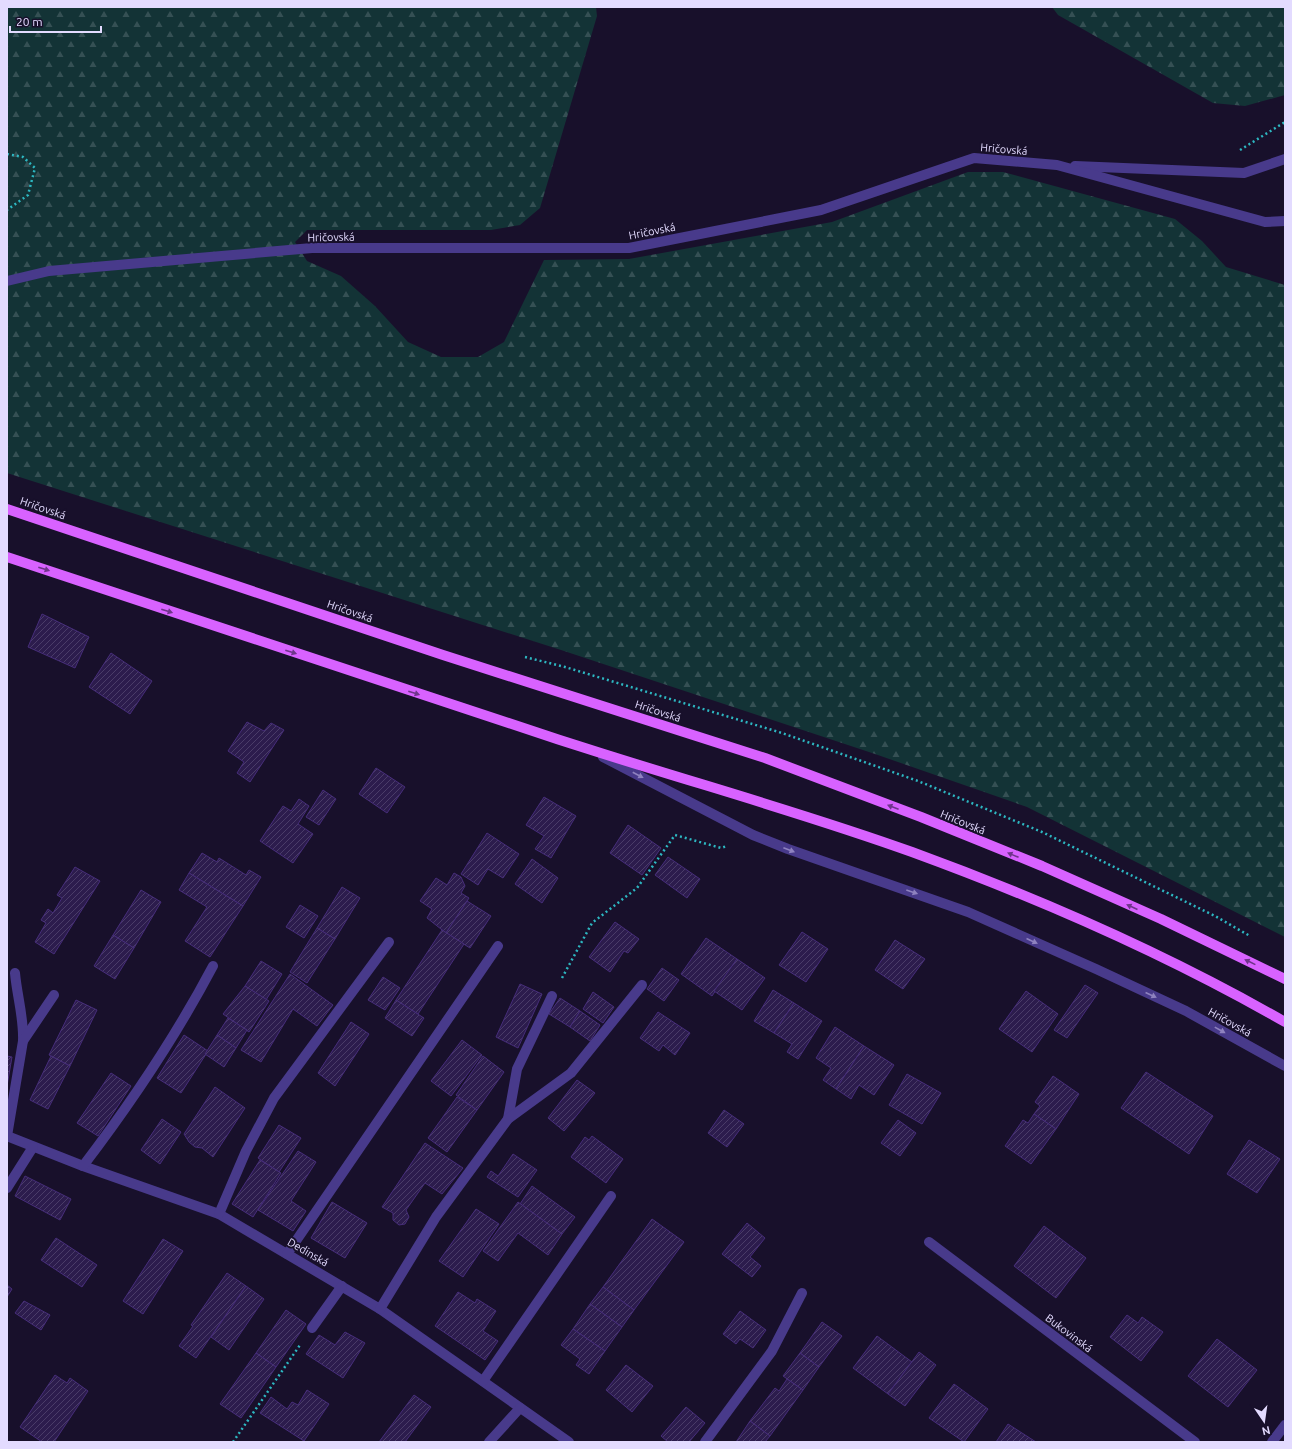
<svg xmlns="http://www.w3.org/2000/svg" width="1292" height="1449" font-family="Ubuntu,sans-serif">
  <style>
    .forest { fill: url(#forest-firs) }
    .building { fill: url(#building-hatch); stroke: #462d7a }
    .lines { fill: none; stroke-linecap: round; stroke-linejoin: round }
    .path { stroke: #2db7c1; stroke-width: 2.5; stroke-dasharray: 2 3; stroke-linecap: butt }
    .minor { stroke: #483a8b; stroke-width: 10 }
    .major { stroke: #d862ff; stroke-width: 10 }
    .oneway { fill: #6e358a }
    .oneway2 { fill: #8e82bf }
    .labels { text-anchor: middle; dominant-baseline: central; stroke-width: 4; stroke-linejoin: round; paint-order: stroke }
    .street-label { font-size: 11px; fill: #e3dbff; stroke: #18102b }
  </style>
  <defs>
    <pattern id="forest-firs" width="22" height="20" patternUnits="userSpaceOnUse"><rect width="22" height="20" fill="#133336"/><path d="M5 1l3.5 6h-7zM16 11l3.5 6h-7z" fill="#355054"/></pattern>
    <pattern id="building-hatch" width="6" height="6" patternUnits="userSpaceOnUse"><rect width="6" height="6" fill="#2c1c4d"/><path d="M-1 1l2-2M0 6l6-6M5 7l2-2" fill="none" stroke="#4a3c68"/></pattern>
  </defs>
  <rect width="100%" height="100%" fill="#18102b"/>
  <g class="forest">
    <polygon points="7,7 596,7 597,16 540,208 520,225 491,230 307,230 295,242 307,261 341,276 375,306 408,342 441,357 478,357 504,342 544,260 629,259 832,222 968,172 1003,172 1175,219 1202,241 1226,267 1285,285 1285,937 1027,807 875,754 561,650 7,473"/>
    <polygon points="1052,7 1285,7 1285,95 1245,106 1213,103 1058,15"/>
  </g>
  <g class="building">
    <polygon points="42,614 89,637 75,668 28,647"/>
    <polygon points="111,653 152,681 130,714 89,687"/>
    <polygon points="247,722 264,731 271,723 284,730 250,782 237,773 244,762 228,751"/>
    <polygon points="376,768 405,787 387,813 359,794"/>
    <polygon points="323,790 336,799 319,825 306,817"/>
    <polygon points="544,797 576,816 551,858 535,849 544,836 526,825"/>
    <polygon points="299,799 309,806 298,824 313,834 293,863 260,841 283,806 291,811"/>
    <polygon points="628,825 661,848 642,875 610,853"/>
    <polygon points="487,833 519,854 503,878 488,869 478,885 461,874"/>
    <polygon points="202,853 217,862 219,858 246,875 249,870 261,877 243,906 189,873"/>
    <polygon points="668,857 700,879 687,898 655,875"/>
    <polygon points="532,859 558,878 542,903 515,884"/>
    <polygon points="75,867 100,881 54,954 35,942 46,923 41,920 48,909 53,913 62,898 57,895"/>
    <polygon points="189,873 243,906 210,957 185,941 207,907 179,890"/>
    <polygon points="454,873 461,877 465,886 461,893 469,898 446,933 427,918 432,909 420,901 436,878 447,885"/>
    <polygon points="342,887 360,898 335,939 317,928"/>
    <polygon points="141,890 161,902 134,948 113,935"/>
    <polygon points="467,901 491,916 470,948 446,933"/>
    <polygon points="300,905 318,916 304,938 286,927"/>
    <polygon points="615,922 639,939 628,953 624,951 610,972 589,957"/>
    <polygon points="317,928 335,939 307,983 290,972"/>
    <polygon points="442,930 464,944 418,1014 396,1000"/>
    <polygon points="802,932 828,949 806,982 779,965"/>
    <polygon points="113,935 134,948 115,979 94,966"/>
    <polygon points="706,938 737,959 712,996 681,974"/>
    <polygon points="895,940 925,959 903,989 875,970"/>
    <polygon points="737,959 765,978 742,1010 714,991"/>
    <polygon points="261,961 282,974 266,1000 245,986"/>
    <polygon points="662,968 679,980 664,1001 647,989"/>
    <polygon points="290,974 333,1005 317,1026 293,1009 261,1062 241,1050"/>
    <polygon points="383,977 400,988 385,1010 368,1000"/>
    <polygon points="520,984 542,994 518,1048 496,1037"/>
    <polygon points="1085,985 1098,993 1067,1038 1054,1030"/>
    <polygon points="245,986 269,1001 249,1032 223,1014"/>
    <polygon points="773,990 794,1003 774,1033 754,1021"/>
    <polygon points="1026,991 1058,1014 1032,1052 999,1029"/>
    <polygon points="593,992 614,1007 603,1023 583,1009"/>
    <polygon points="560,998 580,1011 570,1027 549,1014"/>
    <polygon points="76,1000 97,1010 70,1066 49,1055"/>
    <polygon points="396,1000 424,1018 412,1036 385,1018"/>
    <polygon points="794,1003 822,1021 798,1059 787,1052 792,1044 774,1033"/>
    <polygon points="580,1011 600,1025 590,1041 570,1027"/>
    <polygon points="658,1012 690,1033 675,1055 663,1045 659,1051 640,1038"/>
    <polygon points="228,1018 247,1030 236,1048 217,1035"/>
    <polygon points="351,1022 369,1034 335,1086 318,1073"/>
    <polygon points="835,1027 864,1046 836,1089 823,1080 831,1068 816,1058"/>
    <polygon points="184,1035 208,1051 181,1093 157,1078"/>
    <polygon points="217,1035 236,1048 224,1067 205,1054"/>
    <polygon points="462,1040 482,1055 451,1096 431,1081"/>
    <polygon points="864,1046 894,1065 874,1095 859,1085 851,1099 836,1089"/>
    <polygon points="7,1056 12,1057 7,1086"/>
    <polygon points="51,1056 70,1066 48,1109 30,1100"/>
    <polygon points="483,1056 504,1072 477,1110 456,1095"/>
    <polygon points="1146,1072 1213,1116 1189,1154 1121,1108"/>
    <polygon points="111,1073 131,1086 98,1136 77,1123"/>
    <polygon points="907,1074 941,1093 922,1124 889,1105"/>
    <polygon points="1053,1076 1079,1094 1056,1129 1034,1114 1040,1106 1035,1102"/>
    <polygon points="577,1080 595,1093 564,1131 548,1118"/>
    <polygon points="215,1087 245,1108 213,1157 202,1148 195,1147 189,1142 184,1134"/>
    <polygon points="457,1097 477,1110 447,1152 428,1138"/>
    <polygon points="724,1110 744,1124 727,1147 708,1133"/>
    <polygon points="1034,1114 1056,1129 1031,1164 1005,1146 1023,1120 1028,1123"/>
    <polygon points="162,1119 181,1132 160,1164 141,1150"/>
    <polygon points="898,1120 916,1133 900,1156 881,1143"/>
    <polygon points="279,1125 301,1138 279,1172 258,1158"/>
    <polygon points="592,1136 623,1159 606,1183 571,1157 585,1137 589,1140"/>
    <polygon points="1249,1140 1280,1159 1257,1193 1227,1174"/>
    <polygon points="425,1143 463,1168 442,1194 425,1183 406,1210 409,1217 405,1224 399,1225 393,1220 393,1213 382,1207"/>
    <polygon points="298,1151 316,1162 291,1201 306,1211 293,1231 258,1210"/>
    <polygon points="513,1154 537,1170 518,1197 487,1177 491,1171 498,1176"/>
    <polygon points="260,1160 281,1173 253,1217 232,1204"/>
    <polygon points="25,1176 71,1199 60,1220 15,1196"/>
    <polygon points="532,1186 575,1217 562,1234 520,1204"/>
    <polygon points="332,1202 367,1223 345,1258 311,1238"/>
    <polygon points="518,1202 562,1234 548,1255 518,1233 498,1261 483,1251"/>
    <polygon points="476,1209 499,1224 463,1277 439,1261"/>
    <polygon points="652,1219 684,1242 634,1310 603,1287"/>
    <polygon points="747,1223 765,1238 750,1257 761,1266 752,1277 722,1254"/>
    <polygon points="1044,1226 1086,1258 1056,1298 1014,1266"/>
    <polygon points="56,1238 97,1265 82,1287 41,1260"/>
    <polygon points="163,1239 183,1251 143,1314 123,1301"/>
    <polygon points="227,1273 246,1286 196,1358 179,1346 193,1326 191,1325"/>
    <polygon points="7,1285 12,1289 7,1297"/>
    <polygon points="246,1286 264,1299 229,1350 211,1337"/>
    <polygon points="603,1287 634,1310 622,1327 590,1304"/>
    <polygon points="458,1292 475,1303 477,1299 496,1311 483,1331 498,1341 485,1360 435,1326"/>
    <polygon points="24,1301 50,1315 41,1330 15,1313"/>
    <polygon points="590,1304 622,1327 605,1351 573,1329"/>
    <polygon points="286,1310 306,1324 276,1367 256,1353"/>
    <polygon points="740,1311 766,1330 753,1348 740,1339 736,1344 723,1334"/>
    <polygon points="1127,1315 1138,1323 1142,1317 1163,1332 1141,1361 1110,1337"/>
    <polygon points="822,1322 842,1336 819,1367 800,1353"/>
    <polygon points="573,1329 605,1351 589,1374 576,1365 580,1359 561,1345"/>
    <polygon points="345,1332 365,1343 343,1378 306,1354 319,1335 335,1345"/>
    <polygon points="877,1336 912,1362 888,1394 853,1368"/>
    <polygon points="1217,1339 1257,1370 1228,1407 1188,1376"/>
    <polygon points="919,1352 936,1365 905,1406 888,1394"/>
    <polygon points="256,1353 276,1367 241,1418 220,1404"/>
    <polygon points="800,1353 819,1367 803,1390 783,1376"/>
    <polygon points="626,1365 653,1386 632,1412 606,1390"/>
    <polygon points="55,1375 67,1383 70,1378 88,1391 54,1442 42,1442 20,1427"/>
    <polygon points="787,1379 803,1390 770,1436 750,1421 775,1388 779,1391"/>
    <polygon points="954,1384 988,1409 964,1442 929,1418"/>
    <polygon points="307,1390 329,1404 304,1441 260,1413 271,1397 287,1409 292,1402 298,1405"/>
    <polygon points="414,1395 431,1407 405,1442 379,1442"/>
    <polygon points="686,1407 705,1423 689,1442 668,1442 661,1436"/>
    <polygon points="750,1421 770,1436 765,1442 736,1442"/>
    <polygon points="1008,1424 1036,1442 996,1442"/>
  </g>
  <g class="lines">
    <g class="path">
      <polyline points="1240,150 1285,122"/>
      <polyline points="7,154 23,157 35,168 28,195 7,210"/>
      <polyline points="525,657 565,667 782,733 918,781 1042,832 1215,916 1250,936"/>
      <polyline points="562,978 592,923 637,888 675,835 721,848 727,846"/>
      <polyline points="233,1442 300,1345"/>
    </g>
    <g class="minor">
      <polyline points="1075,166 1244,173 1285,159"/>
      <polyline points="7,281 49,271 312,248 629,248 821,210 974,158 1057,165 1265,222 1285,221"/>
      <polyline points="603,757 753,835 788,849 968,912 1096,969 1186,1011 1285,1066"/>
      <path d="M15 973C17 996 24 1018 23 1041"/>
      <polyline points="508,1119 517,1069 552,996"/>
      <polyline points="7,1136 83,1166 219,1214 380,1309 569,1442"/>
      <polyline points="7,1136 23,1041 54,995"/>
      <path d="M83 1166C131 1103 176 1036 213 966"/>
      <polyline points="7,1188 33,1147"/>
      <polyline points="219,1214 246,1151 274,1098 389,942"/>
      <polyline points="929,1242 1195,1442"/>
      <polyline points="287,1254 498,946"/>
      <polyline points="380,1309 436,1217 508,1119 571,1073 642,985"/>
      <polyline points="312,1328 342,1286"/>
      <polyline points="483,1381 611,1196"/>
      <polyline points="489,1442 520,1408"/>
      <polyline points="705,1442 772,1351 802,1293"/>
      <polyline points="1272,1442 1285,1425"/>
    </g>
    <g class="major">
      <polyline points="7,509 443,655 765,758 921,817 1042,866 1161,919 1285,979"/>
      <path d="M7 557C200 621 392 686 585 748 694 783 804 813 912 852 1038 898 1168 955 1285 1022"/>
    </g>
  </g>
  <defs><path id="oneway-solid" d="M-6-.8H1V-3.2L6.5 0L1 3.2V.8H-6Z"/></defs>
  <g class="oneway">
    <use href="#oneway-solid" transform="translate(44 569) rotate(18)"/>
    <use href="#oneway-solid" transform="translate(167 611) rotate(18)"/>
    <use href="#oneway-solid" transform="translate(291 652) rotate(18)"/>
    <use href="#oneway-solid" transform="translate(414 693) rotate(18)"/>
    <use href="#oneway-solid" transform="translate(893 807) rotate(-159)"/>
    <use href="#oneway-solid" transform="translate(1013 855) rotate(-158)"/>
    <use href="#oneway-solid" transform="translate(1132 907) rotate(-156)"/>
    <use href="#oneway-solid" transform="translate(1250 962) rotate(-154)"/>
  </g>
  <g class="oneway2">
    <use href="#oneway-solid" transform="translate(638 775) rotate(28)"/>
    <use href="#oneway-solid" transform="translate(789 850) rotate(21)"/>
    <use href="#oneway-solid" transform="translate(912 892) rotate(19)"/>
    <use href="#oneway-solid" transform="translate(1032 941) rotate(24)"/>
    <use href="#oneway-solid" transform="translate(1151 995) rotate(25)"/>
    <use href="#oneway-solid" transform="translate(1220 1030) rotate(29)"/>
  </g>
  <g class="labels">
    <g class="street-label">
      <text transform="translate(1004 149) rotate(5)">Hričovská</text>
      <text transform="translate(652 231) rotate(-11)">Hričovská</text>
      <text transform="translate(331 237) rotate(-1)">Hričovská</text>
      <text transform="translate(43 508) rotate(19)">Hričovská</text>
      <text transform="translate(350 611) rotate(19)">Hričovská</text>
      <text transform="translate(658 711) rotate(18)">Hričovská</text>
      <text transform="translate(963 822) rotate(22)">Hričovská</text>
      <text transform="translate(1230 1022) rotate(29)">Hričovská</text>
      <text transform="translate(308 1252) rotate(30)">Dedinská</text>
      <text transform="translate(1069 1333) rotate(37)">Bukovinská</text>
    </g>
  </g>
  <rect width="1292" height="1449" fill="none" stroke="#e3dbff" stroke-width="16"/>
  <g transform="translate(1264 1421) rotate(167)" stroke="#18102b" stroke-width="3" paint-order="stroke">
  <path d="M0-3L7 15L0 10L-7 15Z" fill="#e3dbff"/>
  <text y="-6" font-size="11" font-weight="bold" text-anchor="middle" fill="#e3dbff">N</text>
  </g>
  <path d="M10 26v6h91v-6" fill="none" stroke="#e3dbff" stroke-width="2"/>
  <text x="16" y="26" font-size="12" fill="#e3dbff" stroke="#18102b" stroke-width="3" paint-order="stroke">20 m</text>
</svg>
